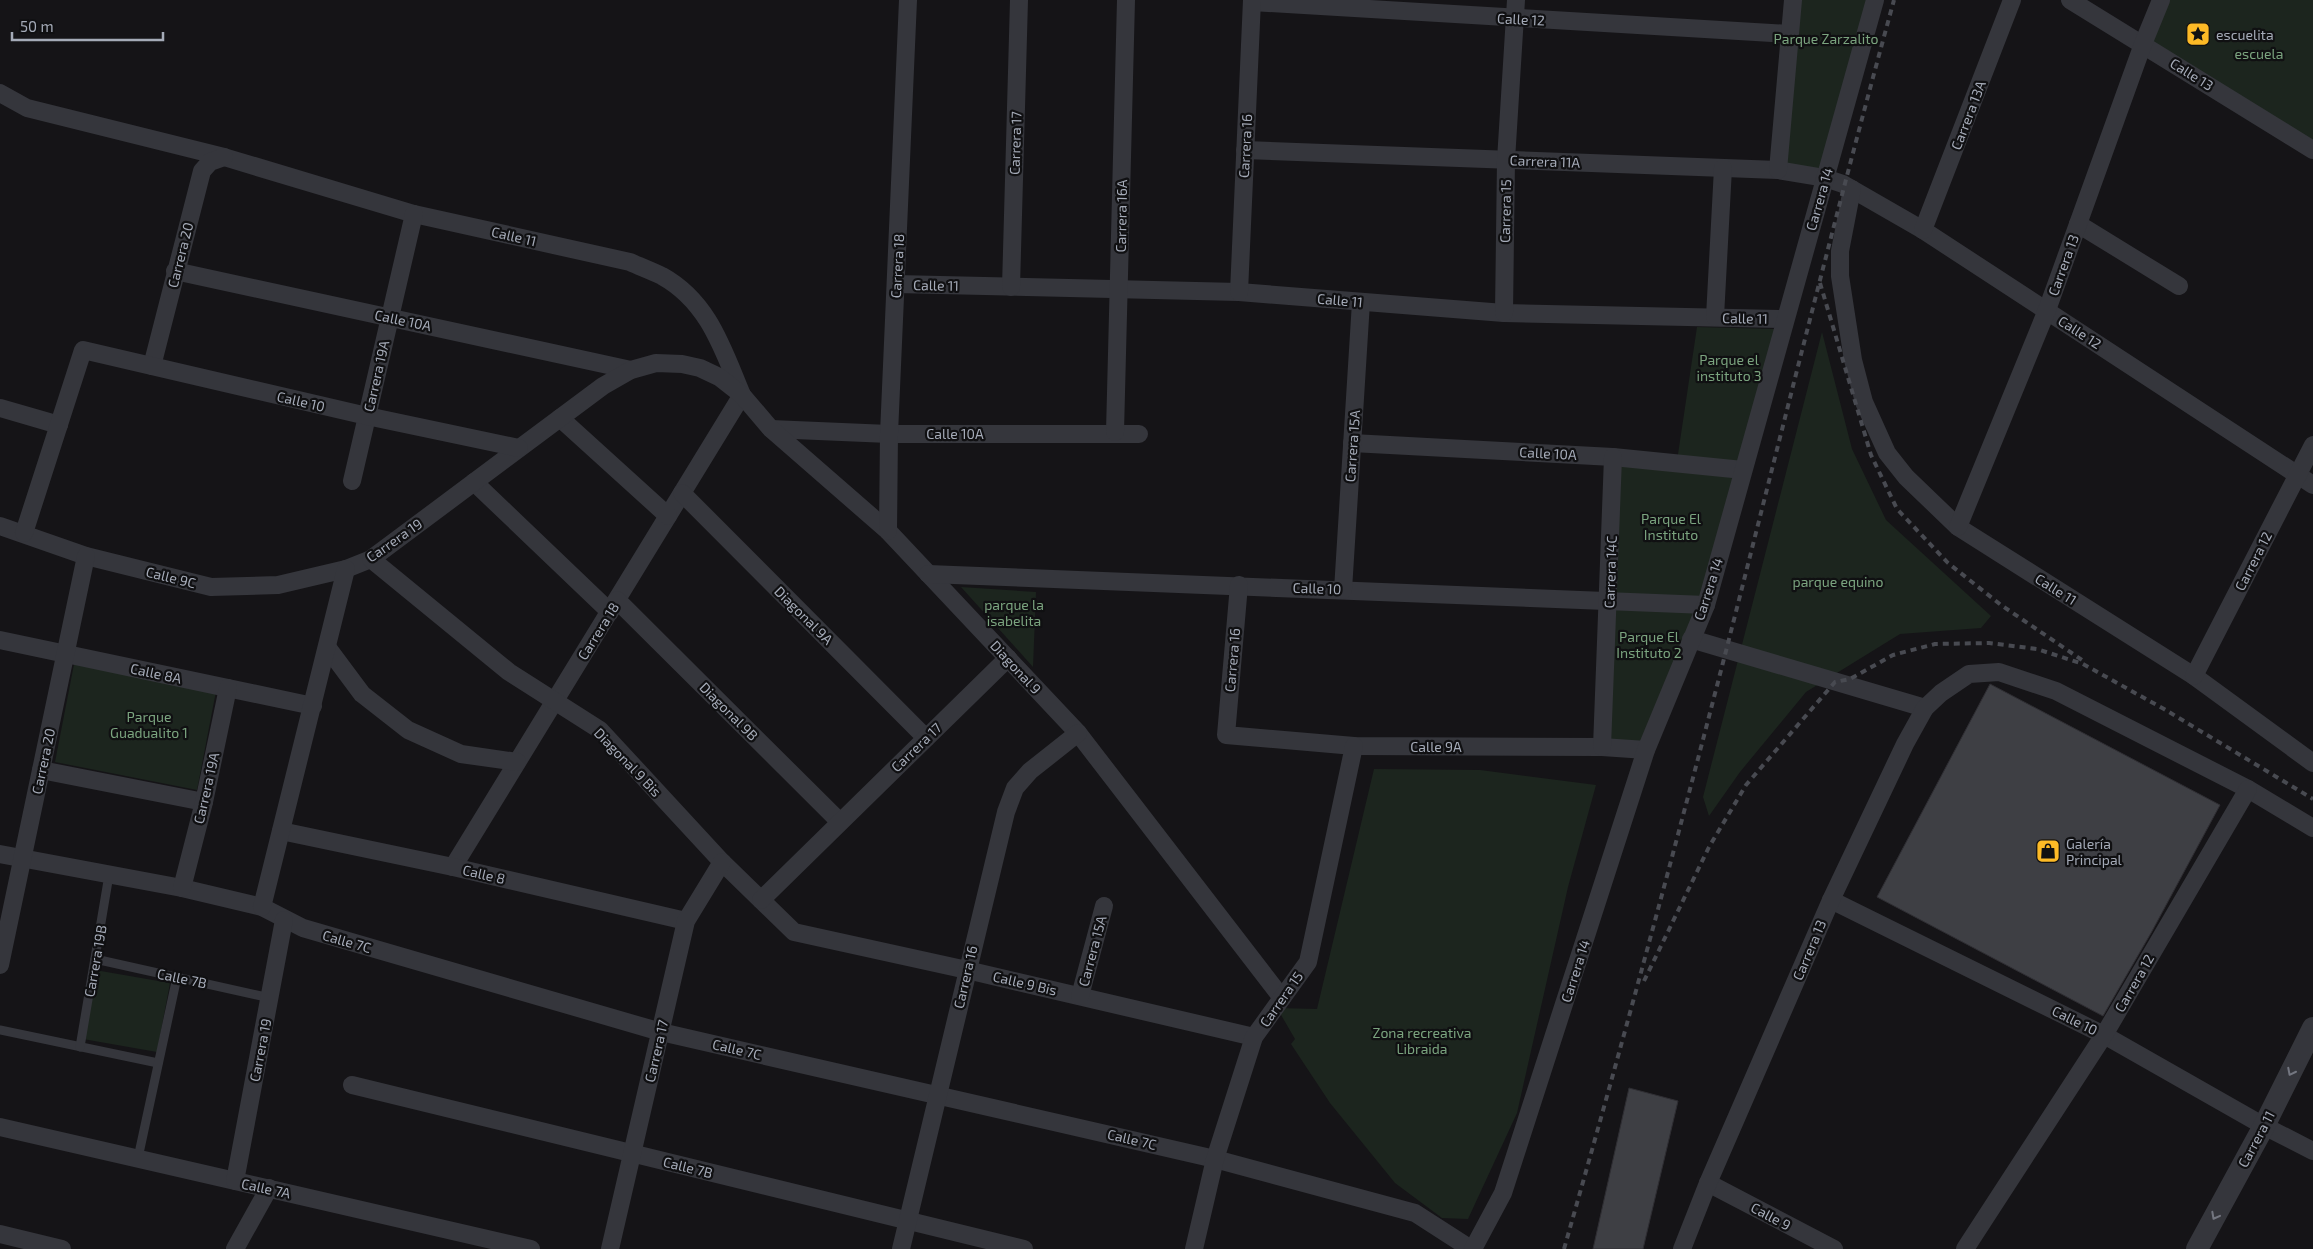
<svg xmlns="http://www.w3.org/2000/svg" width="2313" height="1249" font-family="'Exo 2',sans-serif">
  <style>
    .green { fill: #1c251e }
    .building { fill: #3e3f44; stroke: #2f2e33 }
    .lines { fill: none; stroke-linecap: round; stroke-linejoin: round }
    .service { stroke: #35363c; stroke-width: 9 }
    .minor { stroke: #35363c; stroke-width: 18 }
    .tertiary { stroke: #35363c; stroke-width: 22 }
    .rail { stroke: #484a51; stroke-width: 4; stroke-dasharray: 6 5; stroke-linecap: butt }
    .oneway { stroke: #737680 }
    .labels { text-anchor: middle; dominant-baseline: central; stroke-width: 4.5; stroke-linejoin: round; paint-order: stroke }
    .street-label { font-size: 14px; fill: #a5abb8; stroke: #101012 }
    .poi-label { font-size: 14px; fill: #a5abb8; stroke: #101012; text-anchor: start }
    .park-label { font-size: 14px; fill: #7ba47f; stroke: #101012 }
  </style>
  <rect width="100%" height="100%" fill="#151417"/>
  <g class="green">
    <polygon points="1793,0 1874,0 1821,178 1782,173"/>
    <polygon points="2161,0 2313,0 2313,150 2143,44"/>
    <polygon points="1697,327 1775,329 1741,479 1646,749 1602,747 1617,461 1735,478 1677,461"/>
    <polygon points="1822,332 1852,449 1886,520 1991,616 1981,628 1900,634 1806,692 1740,772 1709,816 1703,797"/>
    <polygon points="961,587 1036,592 1033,667"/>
    <polygon points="76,654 218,681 197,790 55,762"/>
    <polygon points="1374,769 1480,770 1596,785 1568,887 1517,1113 1468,1219 1442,1218 1395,1183 1330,1103 1291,1044 1295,1039 1277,1008 1317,1009"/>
    <polygon points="95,970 170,983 157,1052 83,1039"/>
  </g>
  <g class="building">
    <polygon points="1990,684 2220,805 2151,933 2103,1016 1877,897"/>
    <polygon points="1629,1088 1678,1101 1643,1249 1593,1249"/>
  </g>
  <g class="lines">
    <g class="service">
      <polyline points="95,959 270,998"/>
      <polyline points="0,1030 158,1063"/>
      <polyline points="80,1047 109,875"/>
      <polyline points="138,1158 177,977"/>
    </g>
    <g class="minor">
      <polyline points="2070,0 2313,150"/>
      <polyline points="1252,2 1790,34"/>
      <path d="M0 93 27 108 224 157 414 214 630 262C641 267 652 271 662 276 709 302 723 350 742 395L453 867"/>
      <polyline points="1245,150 1778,170 1825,178 1843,184 1923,230 2313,485"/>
      <polyline points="1778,170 1793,0"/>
      <polyline points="1852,189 1840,251 1840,276 1853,360 1864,402 1887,453 1906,477 1958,527 2194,676 2313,763"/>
      <polyline points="2078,224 2179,286"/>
      <polyline points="1923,230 2012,0"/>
      <polyline points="175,271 631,370"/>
      <polyline points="896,284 1239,292 1504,313 1784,319"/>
      <polyline points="1011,287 1019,0"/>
      <polyline points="1239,292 1252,0"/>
      <polyline points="1504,313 1506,160 1516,0"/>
      <polyline points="1715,317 1723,168"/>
      <polyline points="152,366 202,171 210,162 224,157"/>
      <polyline points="0,408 59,425"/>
      <polyline points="560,418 668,516"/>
      <polyline points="771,429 889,434 1139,434"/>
      <polyline points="1115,432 1126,0"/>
      <polyline points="1352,443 1613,457 1743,470"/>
      <polyline points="352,481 414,214"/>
      <polyline points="474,482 610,612"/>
      <polyline points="682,493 926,738"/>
      <polyline points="0,526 86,556 211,587 278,585 346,569 371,559 603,386 631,370 656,363 682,364 700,368 719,377 742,395 771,429 888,531 1078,733 1282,998"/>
      <polyline points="1958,527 2047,310 2143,44 2161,0"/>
      <polyline points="888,531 889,434 908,0"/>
      <polyline points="24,533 83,350 367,416 519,448"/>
      <polyline points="371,559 509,672 600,730 722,862 794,932 967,970 1254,1037"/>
      <polyline points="928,574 1706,605"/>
      <polyline points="1239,585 1226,735 1354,746 1602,747 1646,750"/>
      <polyline points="1343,590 1361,302"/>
      <polyline points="617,600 840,822"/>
      <polyline points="1691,639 1925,708"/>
      <polyline points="0,640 313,706"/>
      <polyline points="327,647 362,694 408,730 461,754 517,762"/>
      <polyline points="2194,676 2313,445"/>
      <polyline points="1602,747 1613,457"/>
      <polyline points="41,770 204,802"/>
      <polyline points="281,831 453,867 686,921"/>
      <polyline points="0,854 182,888 262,907 303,928 661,1032 1215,1159 1415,1213 1471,1249"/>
      <polyline points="182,888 204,802 228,688"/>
      <polyline points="761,900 1008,658"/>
      <polyline points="1831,900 2104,1035 2264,1126 2313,1151"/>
      <polyline points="262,907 346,569"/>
      <polyline points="0,965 86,556"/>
      <polyline points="1080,996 1104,906"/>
      <polyline points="352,1085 1024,1249"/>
      <polyline points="0,1127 531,1249"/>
      <polyline points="235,1181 284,920"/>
      <polyline points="1708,1183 1834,1249"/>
      <polyline points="0,1234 62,1249"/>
      <polyline points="235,1249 269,1188"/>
      <polyline points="610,1249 686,921 722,862"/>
      <polyline points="901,1249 1006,812 1015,788 1030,771 1078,733"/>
      <polyline points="1194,1249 1215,1159 1254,1037 1308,962 1354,746"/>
      <polyline points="1473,1249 1503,1193 1646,750 1706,605 1875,0"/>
      <polyline points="1682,1249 1708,1183 1831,900 1905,744 1925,708 1941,693 1969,674 1999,672 2056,691 2248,789 2313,828"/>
      <polyline points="1965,1249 2104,1035 2248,789"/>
    </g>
    <polyline class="tertiary" points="2197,1249 2264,1126 2313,1028"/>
    <g class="rail">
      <polyline points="1820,283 1871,455 1897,509 1948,563 2001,605 2082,660"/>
      <polyline points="1644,981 1709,847 1746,785 1835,682 1850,679 1893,655 1935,644 1989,643 2037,649 2083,664 2164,709 2313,799"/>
      <path d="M1564 1249C1621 1049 1675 849 1727 647 1782 431 1835 215 1894 0"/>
    </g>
  </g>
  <defs><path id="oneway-chevron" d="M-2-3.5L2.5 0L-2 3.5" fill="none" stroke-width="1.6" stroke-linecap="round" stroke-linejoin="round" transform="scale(1.25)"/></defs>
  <g class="oneway">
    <use href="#oneway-chevron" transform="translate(2291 1072) rotate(117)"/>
    <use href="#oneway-chevron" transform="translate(2215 1216) rotate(118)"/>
  </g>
  <defs>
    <g id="sight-square" transform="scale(1.25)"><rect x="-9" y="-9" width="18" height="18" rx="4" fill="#fdba26" stroke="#101012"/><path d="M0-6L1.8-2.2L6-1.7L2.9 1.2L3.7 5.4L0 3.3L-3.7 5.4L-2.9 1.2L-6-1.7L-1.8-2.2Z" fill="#111"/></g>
    <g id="shop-square" transform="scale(1.25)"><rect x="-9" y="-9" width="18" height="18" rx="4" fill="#fdba26" stroke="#101012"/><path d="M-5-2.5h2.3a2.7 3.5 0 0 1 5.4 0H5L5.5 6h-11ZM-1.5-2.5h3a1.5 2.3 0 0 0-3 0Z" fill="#111"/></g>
  </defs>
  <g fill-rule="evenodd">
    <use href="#sight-square" x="2198" y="34"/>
    <use href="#shop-square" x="2048" y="851"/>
  </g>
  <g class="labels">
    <g class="street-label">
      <text transform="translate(1521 19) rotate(3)">Calle 12</text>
      <text transform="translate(2192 74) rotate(32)">Calle 13</text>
      <text transform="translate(1968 115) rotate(-69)">Carrera 13A</text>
      <text transform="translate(1015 143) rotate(-88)">Carrera 17</text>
      <text transform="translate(1245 146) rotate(-87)">Carrera 16</text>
      <text transform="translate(1545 161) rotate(2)">Carrera 11A</text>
      <text transform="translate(1819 199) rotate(-74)">Carrera 14</text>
      <text transform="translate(1505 211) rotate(-89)">Carrera 15</text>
      <text transform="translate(1121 216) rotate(-89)">Carrera 16A</text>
      <text transform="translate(514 236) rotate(13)">Calle 11</text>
      <text transform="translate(180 255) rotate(-76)">Carrera 20</text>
      <text transform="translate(2063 265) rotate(-70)">Carrera 13</text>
      <text transform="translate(897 266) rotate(-87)">Carrera 18</text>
      <text transform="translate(936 285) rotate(1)">Calle 11</text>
      <text transform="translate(1340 300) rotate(5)">Calle 11</text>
      <text transform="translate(1745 318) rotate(1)">Calle 11</text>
      <text transform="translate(403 320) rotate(12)">Calle 10A</text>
      <text transform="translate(2080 332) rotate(33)">Calle 12</text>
      <text transform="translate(376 376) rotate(-77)">Carrera 19A</text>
      <text transform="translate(301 401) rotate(13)">Calle 10</text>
      <text x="955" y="433">Calle 10A</text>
      <text transform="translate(1352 446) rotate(-86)">Carrera 15A</text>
      <text transform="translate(1548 453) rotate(3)">Calle 10A</text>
      <text transform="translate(394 540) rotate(-35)">Carrera 19</text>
      <text transform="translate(2253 561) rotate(-63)">Carrera 12</text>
      <text transform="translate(1610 572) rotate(-88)">Carrera 14C</text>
      <text transform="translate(171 577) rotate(14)">Calle 9C</text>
      <text transform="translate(1317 588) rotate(2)">Calle 10</text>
      <text transform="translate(1708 589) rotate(-72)">Carrera 14</text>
      <text transform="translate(2056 589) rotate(32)">Calle 11</text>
      <text transform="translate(804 615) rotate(45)">Diagonal 9A</text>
      <text transform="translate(598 631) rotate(-58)">Carrera 18</text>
      <text transform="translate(1232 660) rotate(-85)">Carrera 16</text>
      <text transform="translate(1016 667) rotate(47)">Diagonal 9</text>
      <text transform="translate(156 673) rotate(12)">Calle 8A</text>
      <text transform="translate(729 711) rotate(45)">Diagonal 9B</text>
      <text x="1436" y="746">Calle 9A</text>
      <text transform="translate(916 747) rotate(-44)">Carrera 17</text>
      <text transform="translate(43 761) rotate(-78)">Carrera 20</text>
      <text transform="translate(628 762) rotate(46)">Diagonal 9 Bis</text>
      <text transform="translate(206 788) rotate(-77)">Carrera 19A</text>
      <text transform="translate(484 874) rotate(13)">Calle 8</text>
      <text transform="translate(347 941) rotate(16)">Calle 7C</text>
      <text transform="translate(1809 950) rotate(-67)">Carrera 13</text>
      <text transform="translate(1092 951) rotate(-75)">Carrera 15A</text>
      <text transform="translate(95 961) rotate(-80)">Carrera 19B</text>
      <text transform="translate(1575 971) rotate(-72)">Carrera 14</text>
      <text transform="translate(965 977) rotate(-77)">Carrera 16</text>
      <text transform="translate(182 978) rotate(12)">Calle 7B</text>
      <text transform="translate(1025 983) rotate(13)">Calle 9 Bis</text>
      <text transform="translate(2134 983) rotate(-60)">Carrera 12</text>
      <text transform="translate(1281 999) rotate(-55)">Carrera 15</text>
      <text transform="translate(2075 1020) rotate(26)">Calle 10</text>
      <text transform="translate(737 1049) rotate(13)">Calle 7C</text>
      <text transform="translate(260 1050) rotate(-79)">Carrera 19</text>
      <text transform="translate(656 1051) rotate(-77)">Carrera 17</text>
      <text transform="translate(1132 1139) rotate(13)">Calle 7C</text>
      <text transform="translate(2256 1139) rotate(-62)">Carrera 11</text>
      <text transform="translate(688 1167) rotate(14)">Calle 7B</text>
      <text transform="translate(266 1188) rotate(12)">Calle 7A</text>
      <text transform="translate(1771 1216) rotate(28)">Calle 9</text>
    </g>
    <g class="poi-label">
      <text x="2216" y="34">escuelita</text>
      <text x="2066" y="843">Galería<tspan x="2066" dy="16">Principal</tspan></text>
    </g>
    <g class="park-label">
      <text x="1826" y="38">Parque Zarzalito</text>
      <text x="2259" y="53">escuela</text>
      <text x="1729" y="359">Parque el<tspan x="1729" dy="16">instituto 3</tspan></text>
      <text x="1671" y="518">Parque El<tspan x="1671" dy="16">Instituto</tspan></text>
      <text x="1838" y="581">parque equino</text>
      <text x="1014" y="604">parque la<tspan x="1014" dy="16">isabelita</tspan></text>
      <text x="1649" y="636">Parque El<tspan x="1649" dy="16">Instituto 2</tspan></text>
      <text x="149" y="716">Parque<tspan x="149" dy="16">Guadualito 1</tspan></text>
      <text x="1422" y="1032">Zona recreativa<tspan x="1422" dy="16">Libraida</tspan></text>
    </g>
  </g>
  <path d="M12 32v8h151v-8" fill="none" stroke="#a5abb8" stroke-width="2.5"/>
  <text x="20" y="32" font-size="15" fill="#a5abb8" stroke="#101012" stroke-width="4" paint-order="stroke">50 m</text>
</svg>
